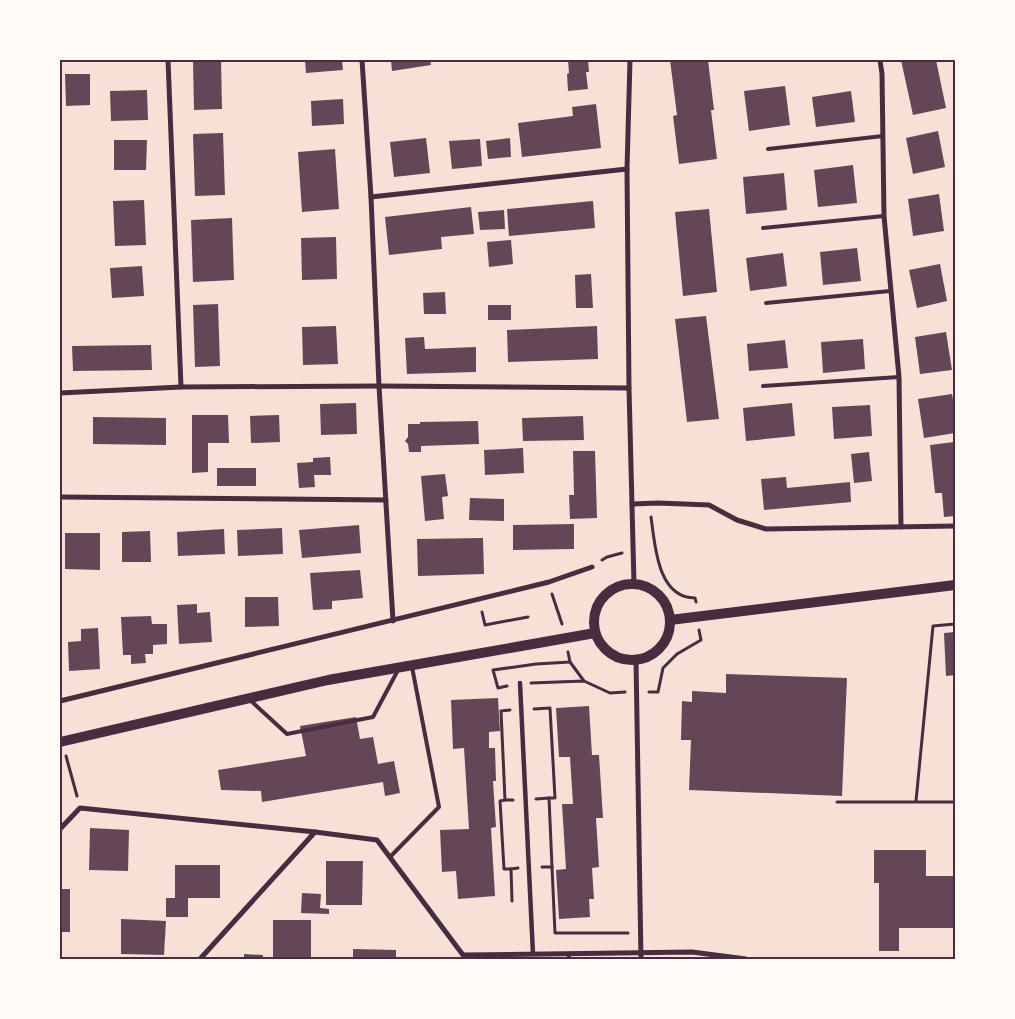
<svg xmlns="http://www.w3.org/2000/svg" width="1015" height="1019" font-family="Karla,sans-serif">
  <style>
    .building { fill: #644757 }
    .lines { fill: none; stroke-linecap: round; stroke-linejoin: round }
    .path { stroke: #4a2c40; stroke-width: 3 }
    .service { stroke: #4a2c40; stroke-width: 4 }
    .pedestrian { stroke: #4a2c40; stroke-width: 4.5 }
    .minor { stroke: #4a2c40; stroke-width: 5 }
    .secondary { stroke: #4a2c40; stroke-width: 10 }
    .neatline { fill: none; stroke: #4a2c40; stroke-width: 2 }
  </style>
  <rect width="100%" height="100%" fill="#f7e1d7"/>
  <g class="building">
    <polygon points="193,60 221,60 222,109 194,110"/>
    <polygon points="305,60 342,60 343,70 306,73"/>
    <polygon points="391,60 430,60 431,65 392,71"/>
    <polygon points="568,60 588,60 589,72 586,72 588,89 568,91 567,74 569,73"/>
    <polygon points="670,60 708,60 714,110 711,110 717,159 679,164 673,116 677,115"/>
    <polygon points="901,60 936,60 946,108 913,115"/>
    <polygon points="65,74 90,74 90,105 66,106"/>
    <polygon points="785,86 790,125 749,131 744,91"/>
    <polygon points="147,90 148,120 111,121 110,91"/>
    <polygon points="851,91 855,122 816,127 812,97"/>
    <polygon points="343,99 344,124 312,126 311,101"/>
    <polygon points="596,104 601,148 522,157 518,123 573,116 572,107"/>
    <polygon points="938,131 945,167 913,174 906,138"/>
    <polygon points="223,133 225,195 195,196 193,134"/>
    <polygon points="426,138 430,173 394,177 390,142"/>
    <polygon points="510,138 511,157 488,159 486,141"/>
    <polygon points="480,139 482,166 452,169 449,141"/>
    <polygon points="114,140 147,140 146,170 114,170"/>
    <polygon points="335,149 339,209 302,212 298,152"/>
    <polygon points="853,165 857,203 818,207 814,170"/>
    <polygon points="784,173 787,210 746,214 743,177"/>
    <polygon points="939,194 944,231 913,236 908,199"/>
    <polygon points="144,200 146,245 115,246 113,201"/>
    <polygon points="593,201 595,228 509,236 507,209"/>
    <polygon points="471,207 474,234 441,237 442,249 389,255 385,217"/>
    <polygon points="709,209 717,292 683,296 675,212"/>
    <polygon points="504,210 505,229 480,230 478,212"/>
    <polygon points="232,218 234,280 193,282 191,220"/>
    <polygon points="336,237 337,279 302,280 301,238"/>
    <polygon points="511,240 513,264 489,267 487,242"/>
    <polygon points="857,248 861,281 823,285 820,252"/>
    <polygon points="783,253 787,286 750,291 746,258"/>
    <polygon points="940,264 947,301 917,308 909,270"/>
    <polygon points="142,266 144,296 112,298 110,268"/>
    <polygon points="591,274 593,308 576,308 575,275"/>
    <polygon points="445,292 446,314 424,314 423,293"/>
    <polygon points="218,304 220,366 195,367 193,305"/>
    <rect x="488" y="305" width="23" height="15"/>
    <polygon points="706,316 719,419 687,422 675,319"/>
    <polygon points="336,326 338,364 303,365 302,327"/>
    <polygon points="597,326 598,359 508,362 507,330"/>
    <polygon points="946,332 952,370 920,374 915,337"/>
    <polygon points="424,337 425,349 476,347 476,372 407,374 405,338"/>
    <polygon points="863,339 865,369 823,373 821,342"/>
    <polygon points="785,340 788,368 749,371 747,344"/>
    <polygon points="151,345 152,370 73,371 72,346"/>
    <polygon points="952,394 955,412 955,433 924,438 918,399"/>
    <polygon points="356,403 357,434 321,435 320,404"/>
    <polygon points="792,403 795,436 746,441 743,408"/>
    <polygon points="870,405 872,436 834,439 832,407"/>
    <polygon points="192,415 228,415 229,443 208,443 208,472 192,473"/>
    <polygon points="279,415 280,442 251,443 250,416"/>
    <polygon points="583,416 584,440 523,441 522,418"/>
    <polygon points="93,417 166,418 166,445 93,444"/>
    <polygon points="478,421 479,444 421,446 421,452 409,452 408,444 405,441 408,437 408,424 420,424 420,422"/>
    <polygon points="954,442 955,516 944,517 942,493 935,493 930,445"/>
    <polygon points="523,448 524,473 485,475 484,450"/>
    <polygon points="573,451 595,451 597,518 570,519 569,495 574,495"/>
    <polygon points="869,452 872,481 854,483 851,454"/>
    <polygon points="330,457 331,475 314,475 315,487 299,488 297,463 313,462 313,458"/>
    <rect x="217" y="468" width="39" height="18"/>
    <polygon points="445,474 448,496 442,497 444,519 425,521 421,476"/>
    <polygon points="786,477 787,488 850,482 851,502 764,510 761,479"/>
    <polygon points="470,498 504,499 504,521 469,520"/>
    <polygon points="574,524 574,549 513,550 513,525"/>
    <polygon points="359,525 361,553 302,558 299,530"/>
    <polygon points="282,528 283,554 238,556 237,530"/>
    <polygon points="224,529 225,554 178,556 177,532"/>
    <polygon points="150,531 151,562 122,562 122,532"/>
    <polygon points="65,533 100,533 100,570 65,569"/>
    <polygon points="483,538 484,574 418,576 417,539"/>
    <polygon points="360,570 363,598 332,601 332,609 313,610 310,573"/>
    <polygon points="245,597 278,597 279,626 245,627"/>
    <polygon points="197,604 197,613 210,612 212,642 179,644 177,605"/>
    <polygon points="151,616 152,624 167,624 167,644 153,645 153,654 145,654 146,663 131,664 131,655 123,655 121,617"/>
    <polygon points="98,628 100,669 69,671 68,642 81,641 81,629"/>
    <polygon points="955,632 955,675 946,676 944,633"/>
    <polygon points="726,674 847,678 842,796 689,790 691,740 681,740 682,701 692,702 692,691 726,693"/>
    <polygon points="498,698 500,731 489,732 489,748 495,748 496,781 493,781 496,827 491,828 495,896 458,899 456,871 442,872 440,830 469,829 464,748 453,749 451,700"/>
    <polygon points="589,706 592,755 599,755 603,818 596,818 599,867 592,868 594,899 589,899 590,917 559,919 556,870 566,869 562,804 573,804 570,757 559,757 556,708"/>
    <polygon points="356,717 360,739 373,737 378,764 394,761 400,793 385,796 383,782 262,802 261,791 221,790 218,770 306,756 300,726"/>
    <polygon points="90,828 129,830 128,871 89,870"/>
    <polygon points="874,850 926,850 926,876 955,876 955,928 899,928 899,951 879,951 879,883 874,883"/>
    <polygon points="326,861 363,861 362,905 326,905"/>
    <polygon points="175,865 220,865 220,898 188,898 188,917 166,917 166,898 175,898"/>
    <rect x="60" y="889" width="10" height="43"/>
    <polygon points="302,893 321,894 320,908 329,909 329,914 301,913"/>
    <polygon points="121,919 166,921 164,955 121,954"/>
    <rect x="273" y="920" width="38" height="39"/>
    <polygon points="353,949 396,950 396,959 353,959"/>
    <polygon points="244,954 263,955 263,959 244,959"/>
  </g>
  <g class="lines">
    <g class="path">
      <path d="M651 517C655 544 657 598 695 598L696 602"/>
      <polyline points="602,560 607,557 622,553"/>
      <polyline points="552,594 562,624"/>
      <polyline points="482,612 485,625 528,617"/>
      <polyline points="568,652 570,662 584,681"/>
      <polyline points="531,683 584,681 610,693 625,692"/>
      <polyline points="507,686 498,688 493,670 536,664 570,662"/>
      <polyline points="649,692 658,692 663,668 677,654 701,640 699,630"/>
      <polyline points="534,709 550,708 555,798 549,798"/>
      <polyline points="510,710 501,711 505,800 513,800"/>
      <polyline points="66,756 77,796"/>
      <polyline points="536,799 549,798 552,867 542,867"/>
      <polyline points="505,800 500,801 504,869 511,869"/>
      <polyline points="916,801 933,626 955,624"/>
      <polyline points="837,802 955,802"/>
      <polyline points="552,867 555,933 628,933"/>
      <polyline points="512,901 511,869 518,868"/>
    </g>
    <g class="service">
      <polyline points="768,149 883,136"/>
      <polyline points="763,228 884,216"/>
      <polyline points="766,303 890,291"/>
      <polyline points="763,386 899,377"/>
      <polyline points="250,700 287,734 373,717 398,670"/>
      <polyline points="390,857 439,807 412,667"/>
      <polyline points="569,959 569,954"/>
    </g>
    <polyline class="pedestrian" points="520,683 533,954"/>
    <g class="minor">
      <polyline points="168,60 181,387"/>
      <polyline points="362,60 371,197 379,386 393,621"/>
      <polyline points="630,60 627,169 629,388 634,584"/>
      <polyline points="880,60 882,74 884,216 899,377 901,527"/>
      <polyline points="371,197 627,169"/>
      <polyline points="60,393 181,387 379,386 629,388"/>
      <polyline points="60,497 386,500"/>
      <polyline points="632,504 658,503 709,505 737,520 766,529 955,526"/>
      <polyline points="636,660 641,959"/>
      <polyline points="60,701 549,582 592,567"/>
      <polyline points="60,829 80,808 315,832 377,840 463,955 692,952 746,959"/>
      <polyline points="200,959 315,832"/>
    </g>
    <g class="secondary">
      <circle cx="632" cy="622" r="38"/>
      <polyline points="670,620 955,585"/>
      <polyline points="60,742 328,680 595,633"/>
    </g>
  </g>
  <rect width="1015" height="1019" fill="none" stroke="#fffaf5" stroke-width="122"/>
  <rect x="61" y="61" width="893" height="897" class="neatline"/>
</svg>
